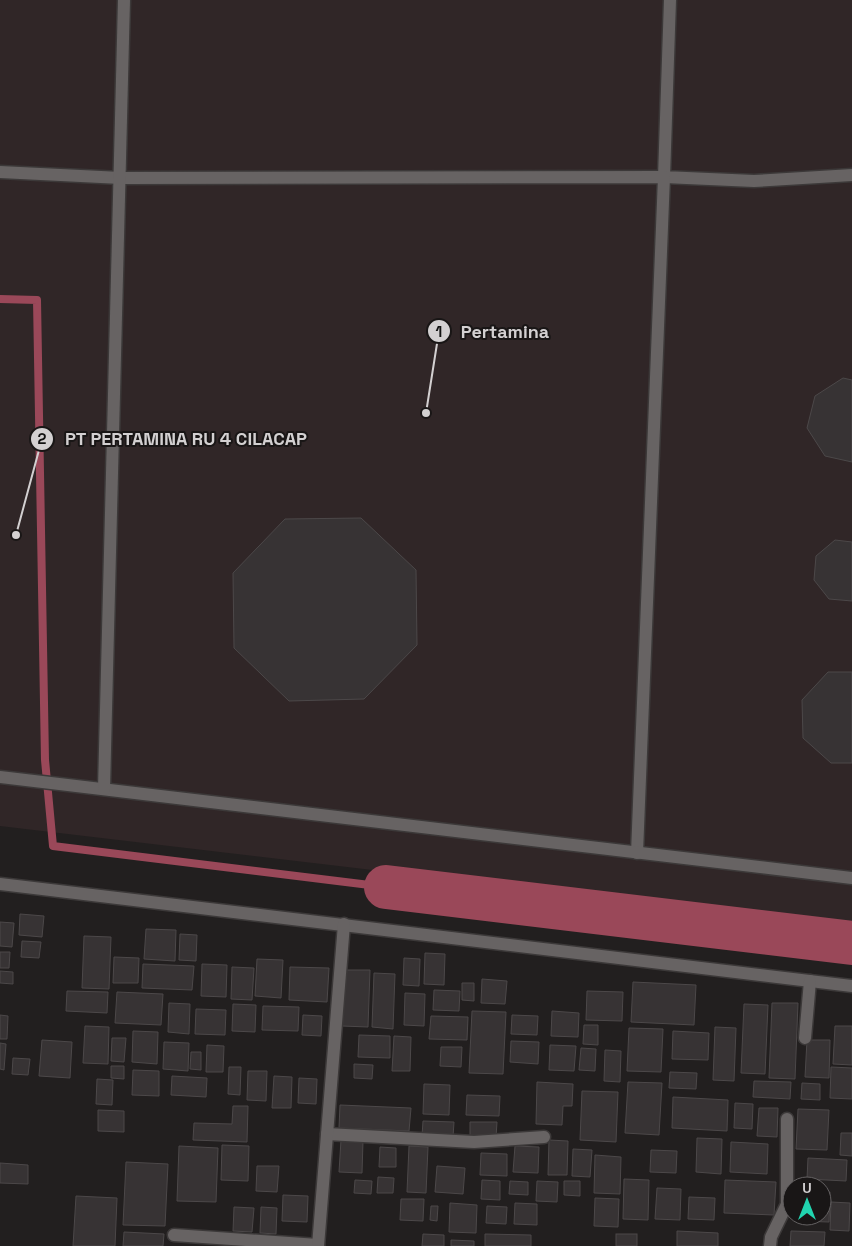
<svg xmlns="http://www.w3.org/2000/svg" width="852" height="1246" font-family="'Space Grotesk',sans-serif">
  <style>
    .built { fill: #302627 }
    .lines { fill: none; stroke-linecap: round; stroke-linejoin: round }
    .stream { stroke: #9a4859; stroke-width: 8 }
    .river { stroke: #9a4859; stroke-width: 44 }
    .building { fill: #373334; stroke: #4c4849 }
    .minor-casing { stroke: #3c3939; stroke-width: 15 }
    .minor { stroke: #676363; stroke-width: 12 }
    .leader { fill: none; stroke: #d3d0d1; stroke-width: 2 }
    .callout-dot { fill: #d3d0d1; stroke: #191616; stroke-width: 2 }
    .mark-label { font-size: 15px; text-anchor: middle; font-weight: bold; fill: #111 }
    .callout-label { font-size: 18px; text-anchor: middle; font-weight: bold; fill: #d3d0d1; stroke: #191616; stroke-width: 4; stroke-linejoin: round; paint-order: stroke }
  </style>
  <rect width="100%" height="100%" fill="#221f1f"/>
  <polygon class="built" points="0,0 852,0 852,934 534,889 0,826"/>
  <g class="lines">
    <polyline class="stream" points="0,299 37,300 45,760 53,846 386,887"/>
    <polyline class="river" points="386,887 852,943"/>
  </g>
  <g class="building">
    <polygon points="843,378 852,380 852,462 825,456 807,428 815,396"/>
    <polygon points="361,518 416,570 417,645 364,699 289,701 234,648 233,573 285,519"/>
    <polygon points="835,540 852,542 852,601 829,599 814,580 816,556"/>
    <polygon points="828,672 852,672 852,763 831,763 803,738 802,700"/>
    <polygon points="20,914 44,916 42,937 19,935"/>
    <polygon points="0,922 14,923 12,947 0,946"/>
    <polygon points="146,929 176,930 175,961 144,959"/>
    <polygon points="180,934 197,935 196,961 179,960"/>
    <polygon points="84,936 111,937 109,989 82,988"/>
    <polygon points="22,941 41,942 39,958 21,957"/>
    <polygon points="0,952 10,952 9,968 0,968"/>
    <polygon points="425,953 445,954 444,985 424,984"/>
    <polygon points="114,957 139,958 138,983 113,983"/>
    <polygon points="404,958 420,959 419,986 403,985"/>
    <polygon points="257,959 283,960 281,998 255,996"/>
    <polygon points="143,964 194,966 192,990 142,988"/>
    <polygon points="202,964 227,965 226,997 201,996"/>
    <polygon points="232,967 254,968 252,1000 231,999"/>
    <polygon points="290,967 329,968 327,1002 289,1000"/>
    <polygon points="344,970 370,970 368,1027 342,1026"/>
    <polygon points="0,971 13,972 13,984 0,983"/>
    <polygon points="374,973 395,974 393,1029 372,1027"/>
    <polygon points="482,979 507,981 505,1004 481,1003"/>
    <polygon points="633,982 696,985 694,1025 631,1022"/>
    <polygon points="462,983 474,983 474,1001 462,1000"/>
    <polygon points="434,990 460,991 459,1011 433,1010"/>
    <polygon points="67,991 108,992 107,1013 66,1011"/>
    <polygon points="587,991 623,992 622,1021 586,1020"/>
    <polygon points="117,992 163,994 161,1025 115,1023"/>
    <polygon points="405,993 425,994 424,1026 404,1025"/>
    <polygon points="169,1003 190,1004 189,1034 168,1032"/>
    <polygon points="772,1003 798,1003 795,1079 769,1078"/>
    <polygon points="233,1004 256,1005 255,1032 232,1031"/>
    <polygon points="744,1004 768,1005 765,1074 741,1073"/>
    <polygon points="263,1006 299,1007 298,1031 262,1030"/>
    <polygon points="196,1009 226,1010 225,1035 195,1034"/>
    <polygon points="472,1011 506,1012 503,1074 469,1073"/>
    <polygon points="552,1011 579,1013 578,1037 551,1036"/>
    <polygon points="0,1015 8,1016 7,1039 0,1039"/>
    <polygon points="303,1015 322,1016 321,1036 302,1035"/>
    <polygon points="512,1015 538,1016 537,1035 511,1034"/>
    <polygon points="431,1016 468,1017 467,1040 429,1039"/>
    <polygon points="584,1025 598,1025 598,1045 583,1044"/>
    <polygon points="85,1026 109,1027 108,1064 83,1063"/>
    <polygon points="835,1026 852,1026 852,1065 833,1064"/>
    <polygon points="715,1027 736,1028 734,1081 713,1080"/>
    <polygon points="629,1028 663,1029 661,1072 627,1071"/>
    <polygon points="133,1031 158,1032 157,1064 132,1062"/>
    <polygon points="673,1031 709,1033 708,1060 672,1059"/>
    <polygon points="359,1035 390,1036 390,1058 358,1057"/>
    <polygon points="394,1036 411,1037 410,1071 392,1071"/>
    <polygon points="112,1038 126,1038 124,1062 111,1061"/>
    <polygon points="42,1040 72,1042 70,1078 39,1076"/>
    <polygon points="807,1040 830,1040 829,1078 805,1077"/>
    <polygon points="511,1041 539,1042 538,1064 510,1062"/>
    <polygon points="164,1042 189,1043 188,1071 163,1069"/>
    <polygon points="0,1043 6,1044 4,1070 0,1069"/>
    <polygon points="207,1045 224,1046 223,1072 206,1072"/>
    <polygon points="550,1045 576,1046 574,1071 549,1070"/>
    <polygon points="441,1047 462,1047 461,1067 440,1066"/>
    <polygon points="581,1048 596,1049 595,1071 579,1070"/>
    <polygon points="605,1050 621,1051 620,1082 604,1081"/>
    <polygon points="191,1052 201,1052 201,1070 190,1069"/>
    <polygon points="13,1058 30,1059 28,1075 12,1074"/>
    <polygon points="354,1064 373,1065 372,1079 354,1078"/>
    <polygon points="111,1066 124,1066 124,1079 111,1078"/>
    <polygon points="229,1067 241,1067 240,1095 228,1094"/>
    <polygon points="831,1067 852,1068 852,1099 830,1098"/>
    <polygon points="133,1070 159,1071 159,1096 132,1095"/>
    <polygon points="248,1071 267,1071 266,1101 247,1100"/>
    <polygon points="670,1072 697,1073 696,1089 669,1088"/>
    <polygon points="172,1076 207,1078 206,1097 171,1095"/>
    <polygon points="274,1076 292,1077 291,1108 272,1108"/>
    <polygon points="299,1078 317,1079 316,1104 298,1103"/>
    <polygon points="97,1079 113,1080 112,1105 96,1104"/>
    <polygon points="754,1081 791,1082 790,1099 753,1097"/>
    <polygon points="537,1082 573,1084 572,1106 563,1106 562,1125 536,1124"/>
    <polygon points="628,1082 662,1083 659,1135 625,1133"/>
    <polygon points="802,1083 820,1084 820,1100 801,1099"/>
    <polygon points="424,1084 450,1085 449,1115 423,1114"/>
    <polygon points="582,1091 618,1092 616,1142 580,1140"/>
    <polygon points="467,1095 500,1096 499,1116 466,1115"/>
    <polygon points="673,1097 728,1100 727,1131 672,1128"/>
    <polygon points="735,1103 753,1104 752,1129 734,1128"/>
    <polygon points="340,1105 411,1108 409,1131 339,1128"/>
    <polygon points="233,1106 248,1106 247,1142 193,1140 194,1123 232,1124"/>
    <polygon points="759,1108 778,1108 777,1137 757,1136"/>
    <polygon points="798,1109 829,1110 827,1150 796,1149"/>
    <polygon points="98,1110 124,1111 124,1132 98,1131"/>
    <polygon points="423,1121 454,1122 453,1137 422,1136"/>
    <polygon points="470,1122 497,1122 496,1137 470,1137"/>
    <polygon points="841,1133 852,1133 852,1156 840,1155"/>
    <polygon points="697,1138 722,1139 721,1174 696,1172"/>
    <polygon points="341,1140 363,1141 362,1173 339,1172"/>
    <polygon points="549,1140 568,1141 567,1175 548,1175"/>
    <polygon points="731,1142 768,1144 767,1174 730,1172"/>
    <polygon points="222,1145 249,1146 248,1181 221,1180"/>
    <polygon points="179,1146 218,1148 216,1202 177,1201"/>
    <polygon points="409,1146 428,1147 426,1193 407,1192"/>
    <polygon points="515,1146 539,1147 538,1173 513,1172"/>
    <polygon points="380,1147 396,1148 396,1167 379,1167"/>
    <polygon points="573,1149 592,1150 590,1177 572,1176"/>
    <polygon points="651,1150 677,1151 676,1173 650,1172"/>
    <polygon points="481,1153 507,1154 507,1176 480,1175"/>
    <polygon points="595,1155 621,1157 620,1194 594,1193"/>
    <polygon points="808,1158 847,1160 846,1181 807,1179"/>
    <polygon points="126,1162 168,1164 165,1226 123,1225"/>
    <polygon points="0,1163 28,1165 28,1184 0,1183"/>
    <polygon points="257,1166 279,1166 277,1192 256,1191"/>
    <polygon points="437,1166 465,1168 463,1194 435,1192"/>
    <polygon points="378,1177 394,1178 393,1193 377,1193"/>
    <polygon points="624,1179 649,1180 648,1220 623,1219"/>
    <polygon points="355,1180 372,1181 371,1194 354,1193"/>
    <polygon points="482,1180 500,1181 500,1200 481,1199"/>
    <polygon points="725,1180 776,1182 774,1215 724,1213"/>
    <polygon points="510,1181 528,1182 528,1195 509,1194"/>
    <polygon points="537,1181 558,1182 557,1202 536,1201"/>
    <polygon points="564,1181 580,1181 580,1196 564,1195"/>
    <polygon points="657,1188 681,1189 680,1220 655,1219"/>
    <polygon points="822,1192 830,1192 829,1222 797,1221 797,1216 822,1216"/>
    <polygon points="283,1195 308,1196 307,1222 282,1221"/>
    <polygon points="76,1196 117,1198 115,1246 73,1246"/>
    <polygon points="689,1197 715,1198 714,1220 688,1219"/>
    <polygon points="595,1198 619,1199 618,1227 594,1226"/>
    <polygon points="401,1199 424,1199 423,1221 400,1220"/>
    <polygon points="831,1202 850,1203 849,1231 830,1230"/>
    <polygon points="450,1203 477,1205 476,1233 449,1232"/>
    <polygon points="515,1203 537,1204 537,1225 514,1224"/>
    <polygon points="431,1206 438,1206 437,1221 430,1220"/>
    <polygon points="487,1206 507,1207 506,1224 486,1223"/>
    <polygon points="234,1207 254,1208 252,1232 233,1231"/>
    <polygon points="261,1207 277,1208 276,1234 260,1233"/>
    <polygon points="677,1231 718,1233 718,1246 677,1246"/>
    <polygon points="791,1231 825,1232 824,1246 790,1246"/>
    <polygon points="124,1232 164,1234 163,1246 123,1246"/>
    <polygon points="423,1234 444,1235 444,1246 422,1246"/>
    <polygon points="485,1234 531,1235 531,1246 485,1246"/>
    <rect x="616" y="1234" width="21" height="12"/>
    <polygon points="451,1240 474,1241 474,1246 451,1246"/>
  </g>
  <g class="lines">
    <g class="minor-casing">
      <g id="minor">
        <polyline points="670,0 664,177 754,181 852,175"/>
        <polyline points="0,172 121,178 664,177 637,853"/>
        <polyline points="0,777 852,878"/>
        <polyline points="104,789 124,0"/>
        <polyline points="0,884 852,986"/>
        <polyline points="805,1038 810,981"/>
        <polyline points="327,1134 474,1142 544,1137"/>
        <polyline points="174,1235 318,1245"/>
        <polyline points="318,1246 344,924"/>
        <polyline points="770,1246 771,1237 787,1204 787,1119"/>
      </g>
    </g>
    <use href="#minor" class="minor"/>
  </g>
  <path class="leader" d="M426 413L439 331M16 535L42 439"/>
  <g class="callout-dot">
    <circle cx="426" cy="413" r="5"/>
    <circle cx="16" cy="535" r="5"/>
    <circle cx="439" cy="331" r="12"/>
    <circle cx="42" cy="439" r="12"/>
  </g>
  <g class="mark-label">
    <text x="439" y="337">1</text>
    <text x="42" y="444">2</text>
  </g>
  <g class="callout-label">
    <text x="505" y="338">Pertamina</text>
    <text x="186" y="445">PT PERTAMINA RU 4 CILACAP</text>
  </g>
  <g transform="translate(807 1201)"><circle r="24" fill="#191616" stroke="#636061"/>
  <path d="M0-4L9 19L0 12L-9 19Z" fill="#21d5b0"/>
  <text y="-8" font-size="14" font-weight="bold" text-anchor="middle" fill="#d3d0d1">U</text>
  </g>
</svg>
